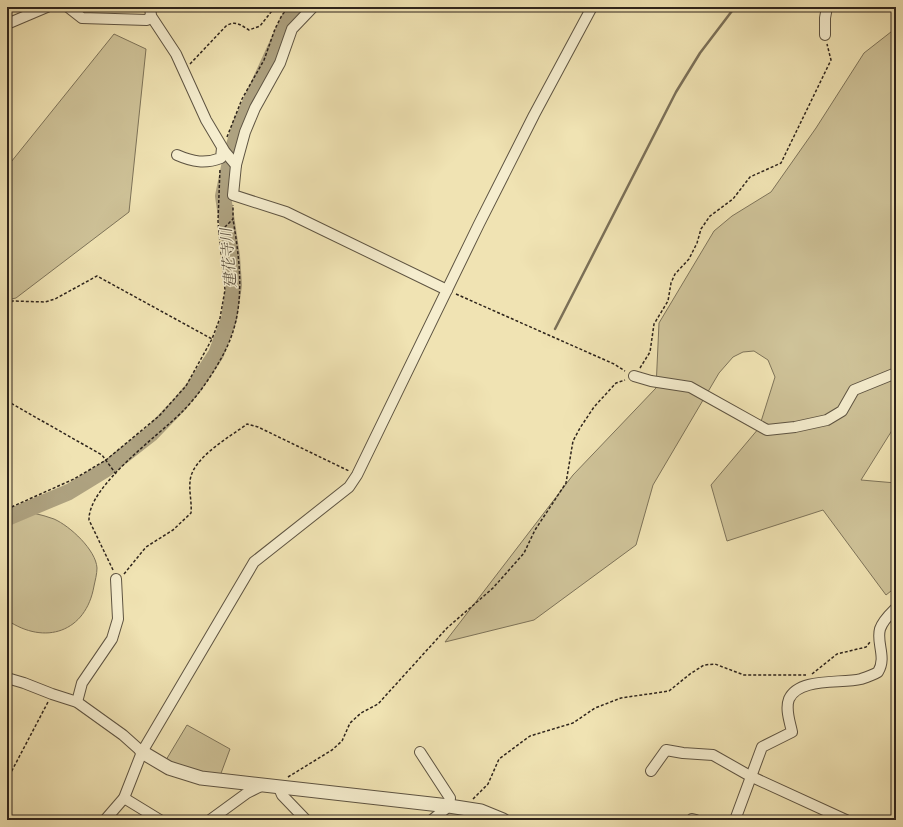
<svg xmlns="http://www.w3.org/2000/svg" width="903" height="827" font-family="'Libre Bodoni','Noto Serif JP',serif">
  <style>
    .green { fill: #cfc399; stroke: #7e745a }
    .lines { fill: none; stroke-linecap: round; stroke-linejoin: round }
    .stream { stroke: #7b7058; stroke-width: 2.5 }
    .river { stroke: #aea280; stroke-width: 16 }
    .minor-casing { stroke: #5e5442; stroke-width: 12 }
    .tertiary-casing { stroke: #5e5442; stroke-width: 15 }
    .path { stroke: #2e241c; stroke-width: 1.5; stroke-dasharray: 3 2; stroke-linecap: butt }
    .minor { stroke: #f5edce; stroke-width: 10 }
    .tertiary { stroke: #f5edce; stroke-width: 13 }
    .labels { text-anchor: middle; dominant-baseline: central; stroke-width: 3; stroke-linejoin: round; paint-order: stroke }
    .water-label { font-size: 15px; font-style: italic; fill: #5b503f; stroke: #f5edce }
  </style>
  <rect width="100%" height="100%" fill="#f0e3b3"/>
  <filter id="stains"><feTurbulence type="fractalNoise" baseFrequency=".005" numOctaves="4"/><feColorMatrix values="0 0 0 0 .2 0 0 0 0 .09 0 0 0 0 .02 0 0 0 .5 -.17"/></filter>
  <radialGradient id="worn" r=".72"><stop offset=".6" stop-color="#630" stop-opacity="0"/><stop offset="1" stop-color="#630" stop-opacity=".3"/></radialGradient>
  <g class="green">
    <polygon points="896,28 896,424 861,480 896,483 896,587 886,595 823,510 727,541 711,485 759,428 775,377 768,360 754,351 743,352 733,357 719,373 653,485 636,545 534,620 445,642 573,475 656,388 659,323 714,231 732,216 771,192 816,128 864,53"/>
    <polygon points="114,34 146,49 129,212 16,298 7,300 7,167"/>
    <path d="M13 508C26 512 41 514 54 519 70 526 96 550 97 568 97 574 95 581 94 586 86 632 45 646 7 620V510Z"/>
    <polygon points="187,725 230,749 220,776 182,768 166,760"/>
  </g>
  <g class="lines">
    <polyline class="stream" points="555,329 676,92 700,53 735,7"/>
    <polyline class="river" points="7,518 69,492 105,470 151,434 179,405 194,387 216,354 229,319 234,285 232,256 223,196 232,152 240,125 288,20 306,7"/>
    <g class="minor-casing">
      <g id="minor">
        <polyline points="68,7 82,18 147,20 151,16"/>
        <polyline points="150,7 151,16 176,54 206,120 225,152 236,165"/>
        <polyline points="313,7 292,29 280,63 255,108 245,132 236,165 233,195 286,212 447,290"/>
        <polyline points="7,24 47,7"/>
        <polyline points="825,35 825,18 827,7"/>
        <path d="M177 155C193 162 205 164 221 158L222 148"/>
        <polyline points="634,376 651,381 690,387 767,430 795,427 827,420 842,411 854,390 896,373"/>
        <polyline points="7,678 24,683 52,694 77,702 123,735 142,752"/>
        <polyline points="77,702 82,683 112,639 118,619 116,579"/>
        <polyline points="420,752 450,798 449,806 432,820"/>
        <polyline points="651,771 666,750 683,753 713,755 750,776 846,820"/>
        <polyline points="279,788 282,795 306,820"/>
        <polyline points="124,798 160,820"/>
        <polyline points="692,819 696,820"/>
        <polyline points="105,820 124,798 142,752 254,562 349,487 357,475 479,224 534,115 592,7"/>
        <polyline points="210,820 247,793 261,786"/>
        <path d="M735 820 762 747 792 732C790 722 785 709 789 699 799 677 841 684 861 679 867 677 873 675 878 672 887 657 876 643 880 629 883 620 890 614 896 608"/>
      </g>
    </g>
    <g class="tertiary-casing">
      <polyline id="tertiary" points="142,752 169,768 201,778 449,806 481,811 503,820"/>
    </g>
    <g class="path">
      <path d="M190 64 226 26C235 20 241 25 249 30L260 26 275 7"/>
      <polyline points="227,137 242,99 264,60 275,29 282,15 289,7"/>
      <polyline points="219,233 218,221 220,169"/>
      <polyline points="456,294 614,364 625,371"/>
      <polyline points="7,311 12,301 45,302 55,299 97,276 212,339"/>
      <polyline points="640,368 650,352 654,324 668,301 671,283 675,274 689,259 697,243 701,229 710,216 733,199 750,177 781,163 831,60 827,44"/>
      <polyline points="7,401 102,455 116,474"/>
      <polyline points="7,509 74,479 106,460 159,416 186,386 212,339 220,318 225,290 219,233 233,219 233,205"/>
      <path d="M113 570 89 520C88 486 158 436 182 412 199 395 216 370 227 347 246 306 240 262 233 219"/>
      <path d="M124 574 146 547 173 530 191 513C192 503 189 492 190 482 191 458 230 437 247 424L258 427 349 471"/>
      <polyline points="812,674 837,654 866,647 870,642"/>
      <polyline points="288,777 332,750 342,741 350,723 361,713 378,704 447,628 493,588 524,553 535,530 566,483 573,441 580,428 594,407 616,383 625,380"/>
      <polyline points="7,780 48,702"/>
      <polyline points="473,799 488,784 499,759 530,736 573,723 595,708 621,698 669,691 690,674 704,665 715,664 744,675 806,675"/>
    </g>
    <use href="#minor" class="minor"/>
    <use href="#tertiary" class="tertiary"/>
  </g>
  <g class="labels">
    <g class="water-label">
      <text transform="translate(229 258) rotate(-95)">建花寺川</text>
    </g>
  </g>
  <rect width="903" height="827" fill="none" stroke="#f0e3b3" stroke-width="24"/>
  <rect x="8" y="8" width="887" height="811" fill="none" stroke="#2e241c" stroke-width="2"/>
  <rect x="12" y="12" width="879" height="803" fill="none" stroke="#2e241c"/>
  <rect width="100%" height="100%" filter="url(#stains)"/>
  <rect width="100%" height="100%" fill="url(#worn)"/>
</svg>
